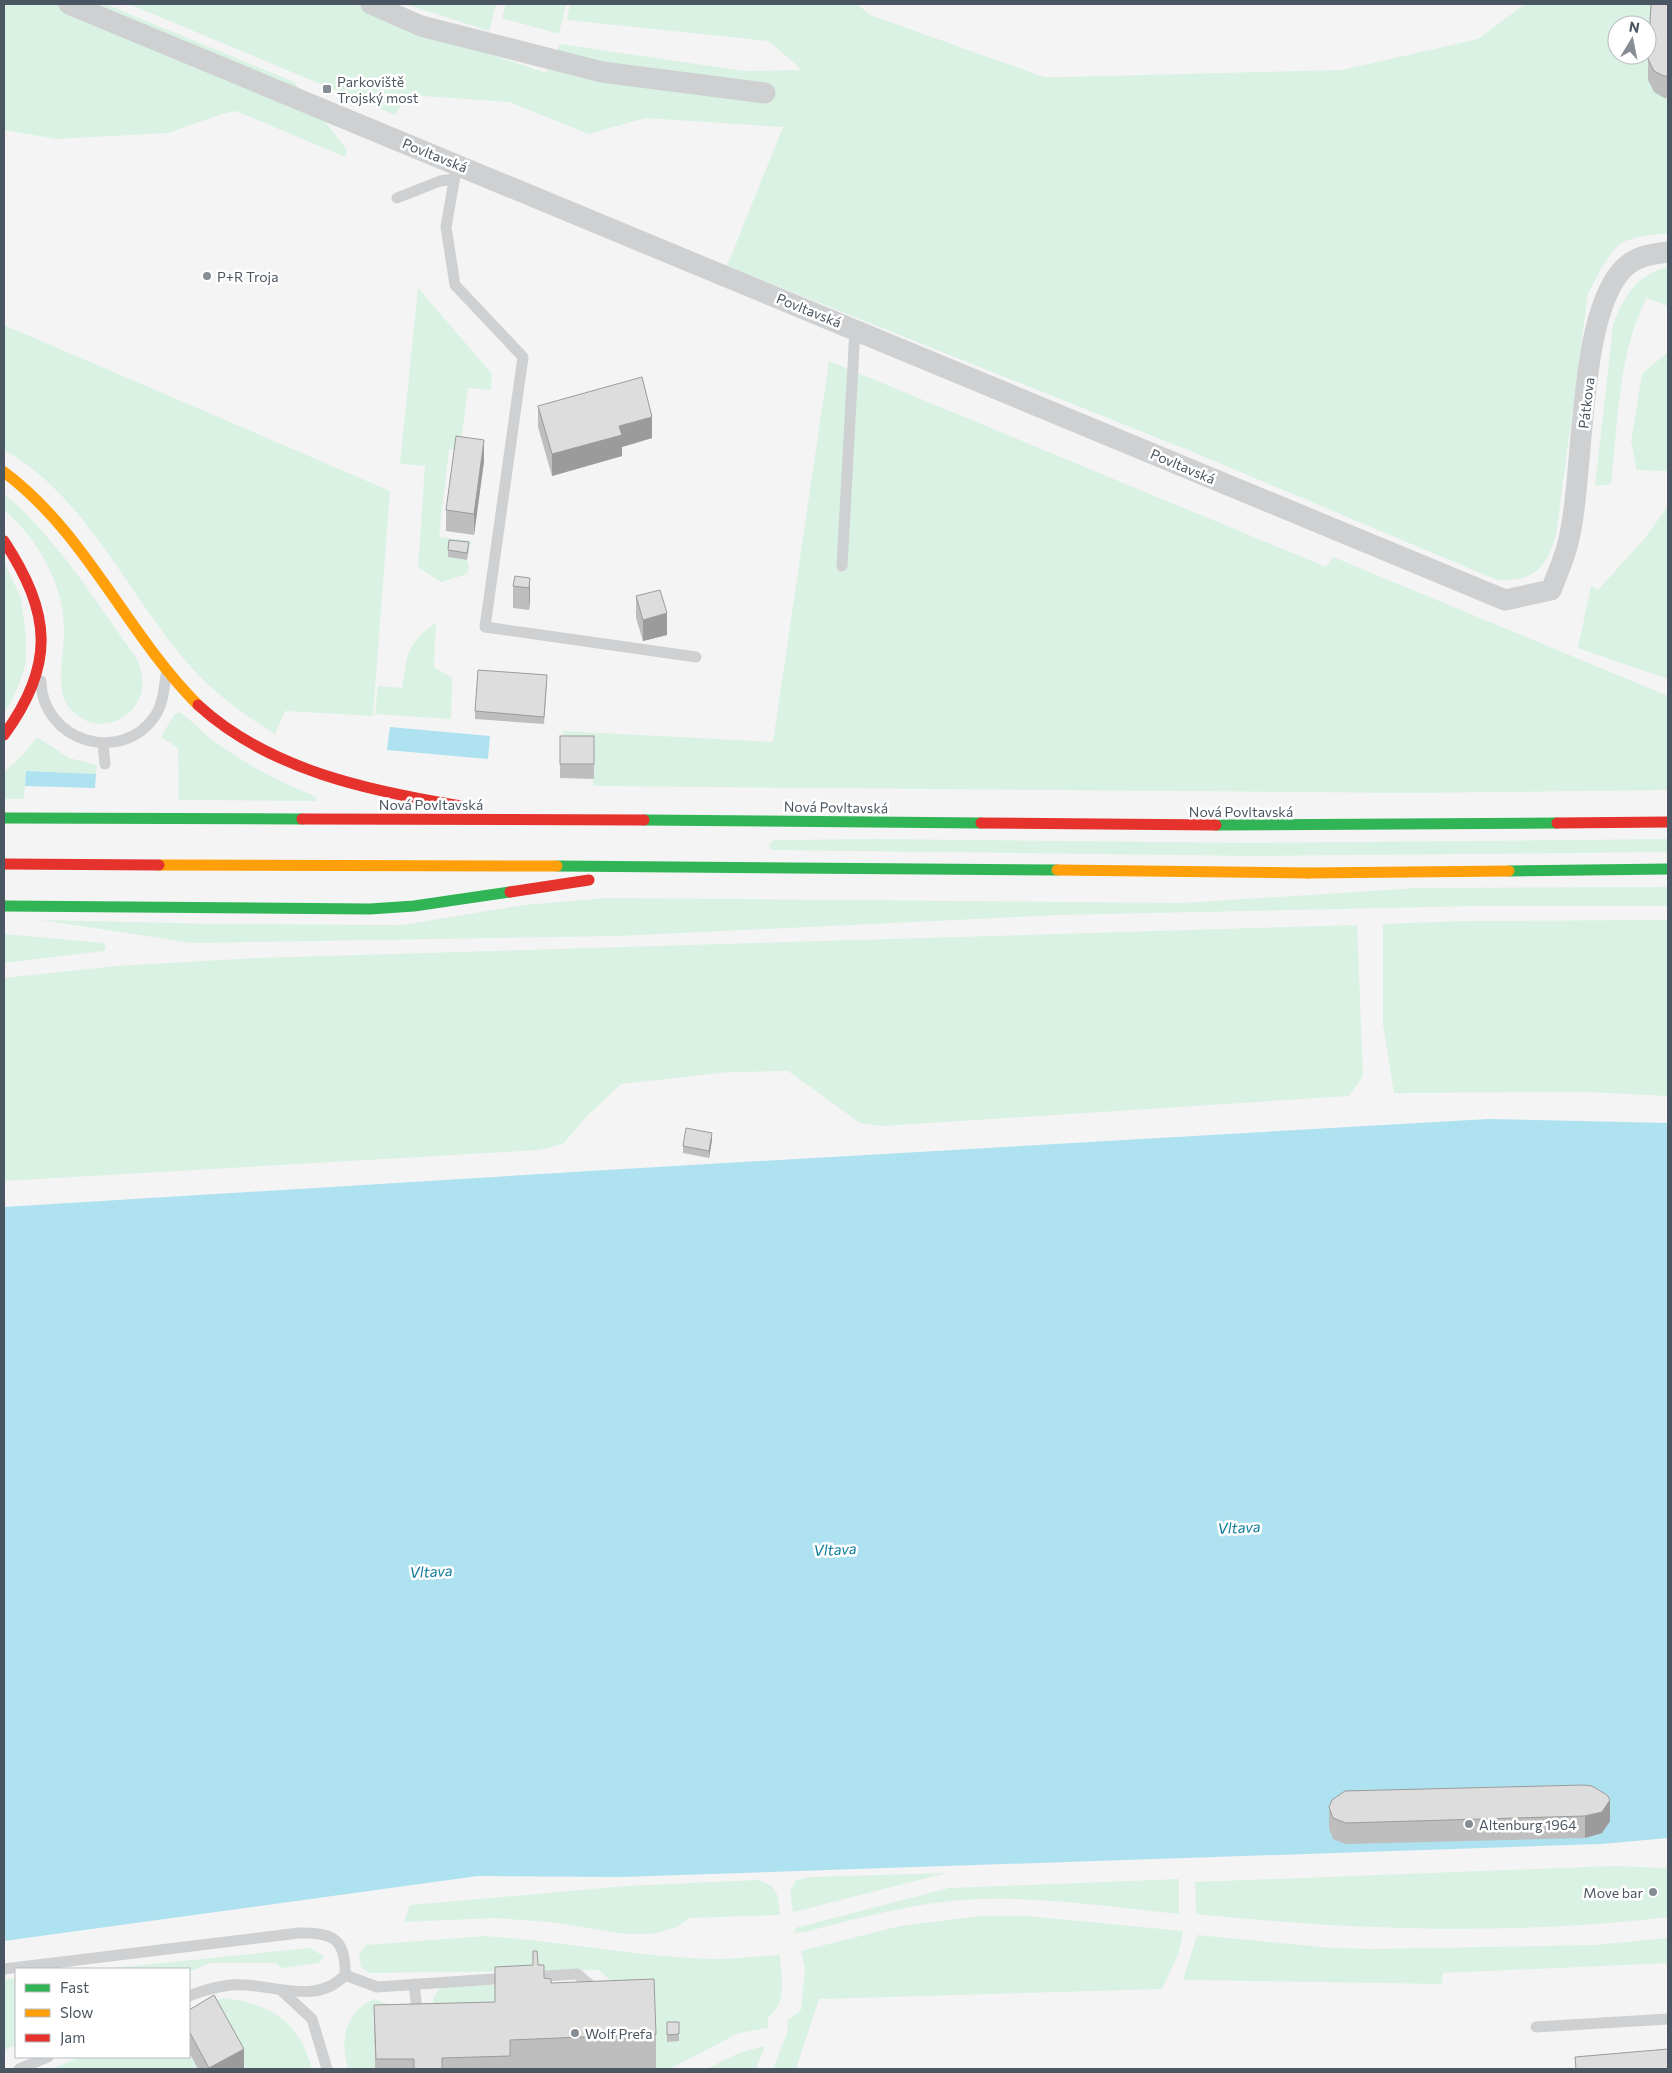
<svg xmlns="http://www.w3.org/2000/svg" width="1672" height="2073" font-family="Commissioner,sans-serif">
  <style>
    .green { fill: #d9f2e3; fill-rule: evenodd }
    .water { fill: #aee2f0 }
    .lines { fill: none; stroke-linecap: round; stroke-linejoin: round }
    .lane { stroke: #ced0d2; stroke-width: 11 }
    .street { stroke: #ced0d2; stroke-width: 21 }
    .fast { stroke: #30b455; stroke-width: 11 }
    .slow { stroke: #ff9f0a; stroke-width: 11 }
    .jam { stroke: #e5322d; stroke-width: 11 }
    .wall { fill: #bebebf }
    .shaded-wall { fill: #9b9b9b }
    .building { fill: #ddddde; stroke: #9b9b9b }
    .poi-dot { fill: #868d94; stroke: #fff; stroke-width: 2 }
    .labels { text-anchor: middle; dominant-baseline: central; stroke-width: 5; stroke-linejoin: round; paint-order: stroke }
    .poi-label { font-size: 14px; fill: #4a5661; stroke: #fff; text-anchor: start }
    .street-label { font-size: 14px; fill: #4a5661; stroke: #fff }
    .water-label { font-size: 15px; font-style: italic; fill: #0c7c9b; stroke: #fff }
  </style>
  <rect width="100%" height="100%" fill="#f4f4f4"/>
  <g class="green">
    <polygon points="4,4 105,4 294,82 347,150 345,157 236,111 222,114 168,133 56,139 4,130"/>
    <path d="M129 4H356L414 29 546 73 560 44 744 71 802 70 769 41 567 20 570 4H857L870 15 1044 77H1065L1342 70 1478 39 1525 4H1668V234C1659 233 1629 238 1622 243 1608 252 1596 279 1588 293L1556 535C1546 569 1533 582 1497 580L1188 450 727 266 783 127 645 118 589 134 509 102 407 95 395 115ZM1617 25H1647V55H1617Z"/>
    <polygon points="405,4 496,4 489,31"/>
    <polygon points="506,4 566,4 559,34 502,18"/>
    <path d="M1668 267V306L1647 298C1618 350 1618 425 1611 484L1595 486 1613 326C1622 298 1637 274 1668 267Z"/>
    <polygon points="418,288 492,374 491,390 468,388 460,450 449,449 439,537 472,541 469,549 448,557 467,560 469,567 467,574 441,582 418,567 425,466 400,464"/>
    <path d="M4 325 390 491 373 716 285 711 275 734C241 713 210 690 184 659 127 592 84 494 4 450Z"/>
    <polygon points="1668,352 1668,471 1637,470 1631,441 1642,374"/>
    <polygon points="829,361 1326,567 1333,557 1668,696 1668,790 1409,793 593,786 594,749 562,748 563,731 773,742"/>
    <path d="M4 494C58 539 96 602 137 659 161 711 99 747 68 706 54 687 65 652 64 628 63 583 38 539 4 510Z"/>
    <polygon points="1668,506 1668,679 1578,648 1591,586 1598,590 1646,537"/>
    <polygon points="4,562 21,598 26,636 26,663 16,692 4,713"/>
    <path d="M436 622 434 667 452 678 451 719 375 714 378 686 402 688C408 651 406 646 436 622Z"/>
    <path d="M179 712C192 720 203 733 215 742 246 764 280 783 315 796L317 801 179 800 178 748 161 737 174 715Z"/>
    <polygon points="37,737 69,758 97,765 96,774 26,771 24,799 4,799 4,772 24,754"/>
    <polygon points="879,839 1256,843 1668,839 1668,852 1256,856 772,850 768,845 774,840"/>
    <polygon points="1668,887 1668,906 1475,906 1058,915 618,936 192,943 41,920 219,924 402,925 524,905 607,898 1183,903 1417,888"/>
    <polygon points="1668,920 1668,1096 1586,1092 1394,1093 1383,1025 1383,924 1466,921"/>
    <polygon points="1357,925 1363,1076 1349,1096 882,1126 860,1123 788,1071 729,1072 621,1084 586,1117 563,1144 539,1150 4,1181 4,978 116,966 258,958"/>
    <polygon points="4,934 104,943 106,947 104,951 4,963"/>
    <path d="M1613 1866 1668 1868V1917C1512 1936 1352 1930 1196 1914L1195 1882Z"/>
    <polygon points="947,1873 793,1912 790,1891 796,1880 811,1877"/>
    <path d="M1179 1879V1914C1107 1907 1034 1895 962 1900 908 1904 856 1919 805 1932L795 1933V1928L949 1888Z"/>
    <path d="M758 1880C779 1887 778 1894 780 1915L690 1918 677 1927 652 1934H627L549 1922 496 1918 404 1922 410 1905 626 1886Z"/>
    <polygon points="980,1916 1027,1916 1183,1931 1178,1955 1162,1989 819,1999 796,2069 773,2069 787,2033 788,2020 801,2010 805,1968 801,1951 900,1926"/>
    <polygon points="1197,1935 1331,1948 1374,1949 1594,1945 1668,1938 1668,1963 1443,1973 1442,1984 1183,1980"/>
    <path d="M485 1936C561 1941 636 1957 712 1959 734 1959 757 1956 780 1955 781 1976 788 2003 768 2017V2028L739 2033 669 2069H656L654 2020 599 1970 369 1973 361 1967 359 1954 366 1945Z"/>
    <polygon points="309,1948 324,1956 319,1963 282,1968 276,1963 210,1963 189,1972 189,1969 103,1969"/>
    <polygon points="16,1978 16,2045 4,2050 4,1980"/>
    <polygon points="532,1984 434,2044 433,1999 439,1989 453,1986"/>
    <path d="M224 1998C271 2004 299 2021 312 2069H243L207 2003Z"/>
    <path d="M374 1999 391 2005 406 2019 374 2046 375 2069H348C340 2041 344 2012 374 1999Z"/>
    <polygon points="765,2046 756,2069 706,2069 739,2053"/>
    <polygon points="189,2052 198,2069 52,2069 80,2057 189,2057"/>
  </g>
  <g class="water">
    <polygon points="390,727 490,736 488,759 387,750"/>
    <polygon points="26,771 96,774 95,788 25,786"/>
    <polygon points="1488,1119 1668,1123 1668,1838 1601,1844 620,1877 478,1876 4,1941 4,1207 606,1170"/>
  </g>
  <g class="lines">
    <g class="lane">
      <polyline points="457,164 446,227 455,285 523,357 485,627 696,657"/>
      <polyline points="397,198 440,181 454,179"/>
      <polyline points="842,566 855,329"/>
      <path d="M41 681C42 741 121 766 155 716 163 704 164 689 166 675"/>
      <polyline points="103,744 105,764"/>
      <path d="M4 1969 299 1933C333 1932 346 1939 345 1975 315 2008 268 1981 230 1985 217 1987 201 1991 189 1996"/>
      <polyline points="345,1975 377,1987 508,1978"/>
      <polyline points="529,1977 577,1974 597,1991"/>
      <polyline points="414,1984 418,2019"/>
      <polyline points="282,1991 312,2019 327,2069"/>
      <polyline points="1536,2027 1668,2019"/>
      <polyline points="19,2069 48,2057"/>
    </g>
    <g class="street">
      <path d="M69 4 1505 600 1551 590C1557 575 1564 559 1568 543 1585 476 1577 317 1623 269 1636 256 1651 254 1668 252"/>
      <polyline points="371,4 421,26 602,72 765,93"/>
    </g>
    <g class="fast">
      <polyline points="4,818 302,819"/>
      <polyline points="644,820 981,823"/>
      <polyline points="1216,825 1557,823"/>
      <polyline points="557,866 1057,870"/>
      <polyline points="1509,871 1668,869"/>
      <polyline points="4,906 370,909 414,906 510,892"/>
    </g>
    <g class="slow">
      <path d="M4 472C87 534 126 633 198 705"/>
      <polyline points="159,865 557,866"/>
      <polyline points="1057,870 1307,873"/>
      <polyline points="1307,873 1509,871"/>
    </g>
    <g class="jam">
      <path d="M4 541C51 613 56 664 4 735"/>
      <path d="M198 705C269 770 369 791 461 806"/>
      <polyline points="302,819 644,820"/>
      <polyline points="981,823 1216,825"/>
      <polyline points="1557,823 1668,822"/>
      <polyline points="4,864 159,865"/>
      <polyline points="510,892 589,880"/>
    </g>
  </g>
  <g class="wall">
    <polygon points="1668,4 1668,98 1664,98 1654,92 1648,80 1648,59"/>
    <polygon points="538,406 652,438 622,447 622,456 552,476 538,427"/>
    <polygon points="484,461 474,535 446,531 446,510"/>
    <polygon points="469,549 467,560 448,557 448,550"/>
    <polygon points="530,578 530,600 529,610 513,608 513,586"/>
    <polygon points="636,596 667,635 643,641 636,618"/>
    <polygon points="547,682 544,724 475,719 475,711"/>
    <polygon points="560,736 594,736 594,779 560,778"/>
    <polygon points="712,1140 709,1158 683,1153 683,1146"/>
    <polygon points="1584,1785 1610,1821 1602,1833 1585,1838 1346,1844 1333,1839 1329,1828 1329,1807"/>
    <polygon points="538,1965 544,1978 551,1983 656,2034 656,2069 375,2069 374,2005 495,2002 495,1967"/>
    <polygon points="189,2010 244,2069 198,2069 189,2052"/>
    <polygon points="667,2022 679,2022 679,2041 667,2042"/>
  </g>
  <g class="shaded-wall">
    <polygon points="652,417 652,438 622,447 622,456 552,476 552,454 619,426"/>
    <polygon points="484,440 484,461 474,535 474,514"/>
    <polygon points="530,578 530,600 529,610 529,588"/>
    <polygon points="667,613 667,635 643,641 643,620"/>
    <polygon points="712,1133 712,1140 709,1158 709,1151"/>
    <polygon points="1610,1800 1610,1821 1602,1833 1585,1838 1585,1816"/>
    <polygon points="244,2049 244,2069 209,2069 209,2068"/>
  </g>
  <g class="building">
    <polygon points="1651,4 1668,4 1668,76 1664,76 1654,71 1648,59"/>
    <polygon points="642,377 652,417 619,426 622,435 552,454 538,406"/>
    <polygon points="456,436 484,440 474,514 446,510"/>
    <polygon points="449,540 469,542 467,553 448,550"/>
    <polygon points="515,576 530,578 529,588 513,586"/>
    <polygon points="660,590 667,613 643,620 636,596"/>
    <polygon points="478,670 547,675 544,717 475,711"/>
    <rect x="560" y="736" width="34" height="28"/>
    <polygon points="686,1128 712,1133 709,1151 683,1146"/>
    <polygon points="1584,1785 1592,1786 1607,1795 1610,1800 1602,1812 1585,1816 1346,1823 1333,1818 1329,1807 1332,1800 1345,1791"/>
    <polygon points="533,1951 537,1951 538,1965 544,1965 544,1978 551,1979 551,1983 654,1979 656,2034 510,2040 510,2056 442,2058 442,2069 414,2069 414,2059 376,2059 374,2005 495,2002 495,1967 533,1965"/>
    <polygon points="214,1995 244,2049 209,2068 189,2031 189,2010"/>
    <polygon points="667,2022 679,2022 679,2034 667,2035"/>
    <polygon points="1668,2049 1668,2069 1576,2069 1575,2057"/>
  </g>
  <g class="poi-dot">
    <rect x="322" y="84" width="10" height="10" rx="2.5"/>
    <circle cx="207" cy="276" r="5"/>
    <circle cx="1469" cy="1824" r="5"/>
    <circle cx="1653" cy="1892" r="5"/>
    <circle cx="575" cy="2033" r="5"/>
  </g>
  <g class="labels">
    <g class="poi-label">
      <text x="337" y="81">Parkoviště<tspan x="337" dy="16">Trojský most</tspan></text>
      <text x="217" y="276">P+R Troja</text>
      <text x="1479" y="1824">Altenburg 1964</text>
      <text x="1643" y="1892" text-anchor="end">Move bar</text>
      <text x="585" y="2033">Wolf Prefa</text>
    </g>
    <g class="street-label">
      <text transform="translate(435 155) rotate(22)">Povltavská</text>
      <text transform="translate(809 310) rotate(22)">Povltavská</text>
      <text transform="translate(1586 403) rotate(-83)">Pátkova</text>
      <text transform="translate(1183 466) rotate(23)">Povltavská</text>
      <text x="431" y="804">Nová Povltavská</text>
      <text transform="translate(836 807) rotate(1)">Nová Povltavská</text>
      <text x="1241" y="811">Nová Povltavská</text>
    </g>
    <g class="water-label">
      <text transform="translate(1239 1527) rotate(-3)">Vltava</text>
      <text transform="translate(835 1549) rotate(-3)">Vltava</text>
      <text transform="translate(431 1571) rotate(-3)">Vltava</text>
    </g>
  </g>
  <rect width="1672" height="2073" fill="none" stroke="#4a5661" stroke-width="10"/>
  <rect x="15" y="1968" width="175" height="90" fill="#ffffff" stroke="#b7bbc0"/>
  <rect x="25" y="1984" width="25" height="8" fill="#30b455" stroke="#b7bbc0"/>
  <text x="60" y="1993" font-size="15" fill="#4a5661">Fast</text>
  <rect x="25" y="2009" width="25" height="8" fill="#ff9f0a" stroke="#b7bbc0"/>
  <text x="60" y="2018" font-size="15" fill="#4a5661">Slow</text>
  <rect x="25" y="2034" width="25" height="8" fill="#e5322d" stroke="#b7bbc0"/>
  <text x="60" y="2043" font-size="15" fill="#4a5661">Jam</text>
  <g transform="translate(1632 40) rotate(10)"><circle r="24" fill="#ffffff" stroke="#b7bbc0"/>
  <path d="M0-4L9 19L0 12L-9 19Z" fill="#868d94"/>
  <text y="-8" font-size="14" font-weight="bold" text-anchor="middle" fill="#4a5661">N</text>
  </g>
</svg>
